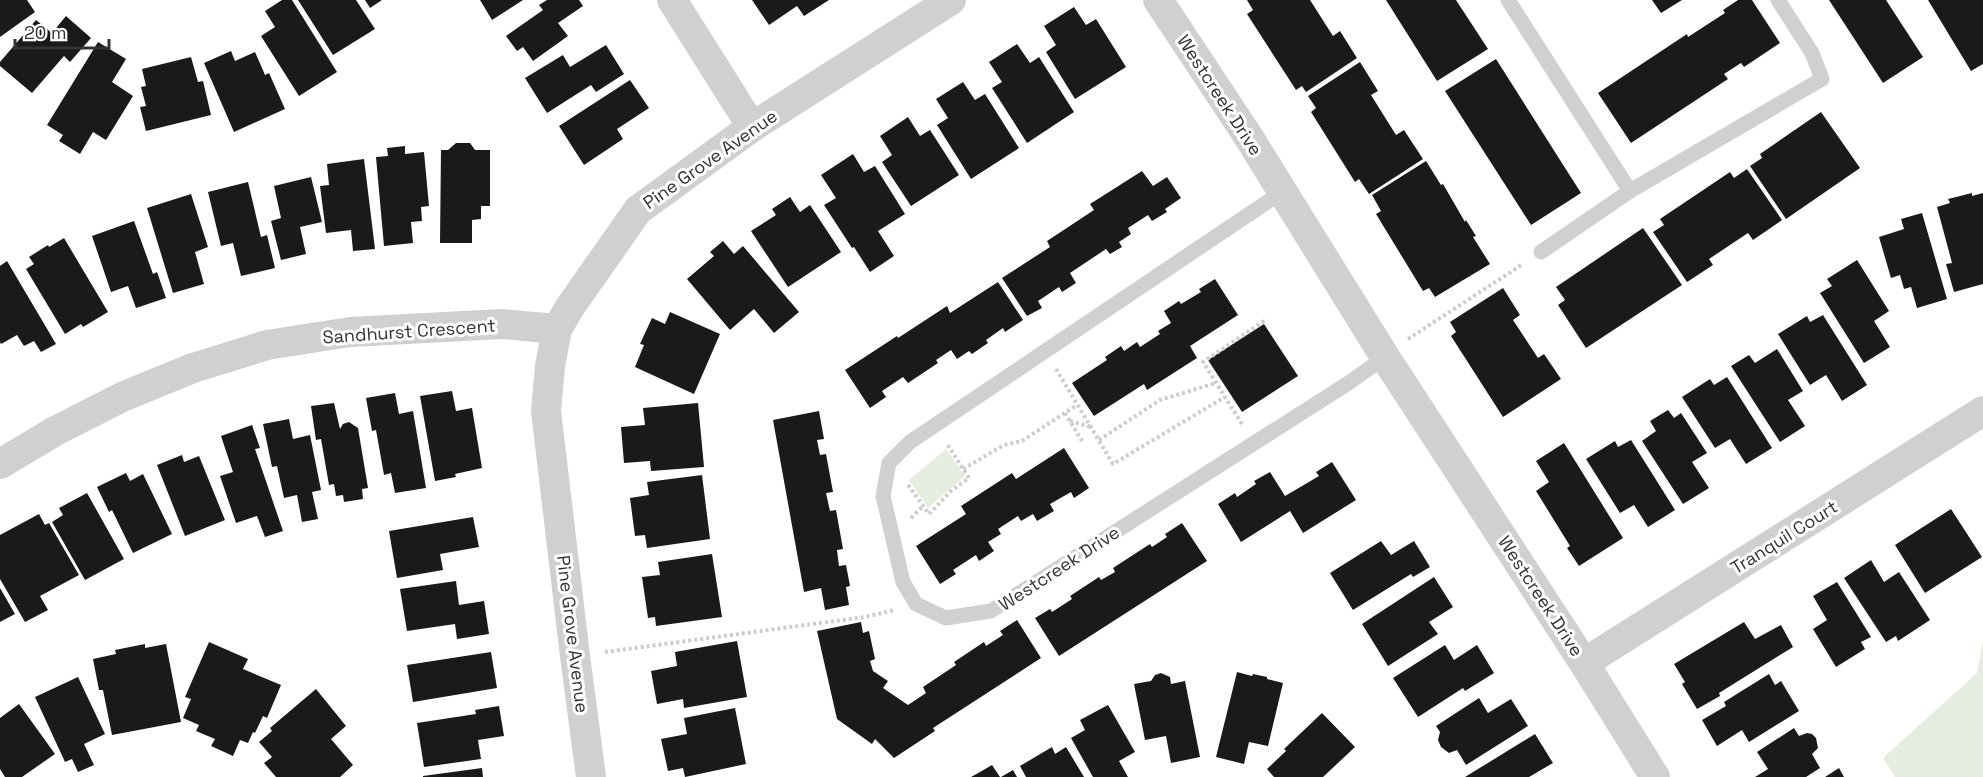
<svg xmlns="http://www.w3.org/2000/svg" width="1983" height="777" font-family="'Space Grotesk',sans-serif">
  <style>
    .green { fill: #e6ecdf }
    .building { fill: #1a1a1a }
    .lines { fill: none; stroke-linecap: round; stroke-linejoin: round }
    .path { stroke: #cdcdcd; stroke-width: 4; stroke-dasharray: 3 3; stroke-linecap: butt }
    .lane { stroke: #d0d0d0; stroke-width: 15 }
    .street { stroke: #d0d0d0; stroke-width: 30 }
    .labels { text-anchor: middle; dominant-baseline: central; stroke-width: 6; stroke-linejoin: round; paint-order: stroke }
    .street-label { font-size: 18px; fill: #333; stroke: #fff }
  </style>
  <rect width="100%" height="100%" fill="#fff"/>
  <g class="green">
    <polygon points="946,449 965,476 928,508 909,480"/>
    <polygon points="1983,640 1983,777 1895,777 1883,758 1977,673"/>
  </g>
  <g class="building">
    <polygon points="0,0 27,0 35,12 0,37"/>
    <polygon points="282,0 292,0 337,72 299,96 261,36 275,27 265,11"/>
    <polygon points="298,0 356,0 375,29 333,55"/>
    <polygon points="365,0 382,0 370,8"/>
    <polygon points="480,0 523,0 492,20"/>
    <polygon points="547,0 579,0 583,6 558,23 568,36 533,61 523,47 517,51 506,36 543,10 539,5"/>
    <polygon points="752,0 829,0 804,16 797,6 769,25"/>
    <polygon points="1247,0 1310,0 1333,36 1340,31 1357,58 1306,92 1302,86 1296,90 1247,14 1253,10"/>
    <polygon points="1386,0 1456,0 1488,49 1437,81"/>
    <polygon points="1652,0 1682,0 1661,13"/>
    <polygon points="1738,0 1752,0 1780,43 1744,67 1741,63 1724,74 1728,79 1631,143 1598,93 1687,34 1688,37 1725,13 1723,10"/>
    <polygon points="1829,0 1886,0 1923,57 1883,83"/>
    <polygon points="1928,0 1983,0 1983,64 1971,71"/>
    <polygon points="1074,7 1086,25 1096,19 1126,67 1075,99 1046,52 1056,45 1044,26"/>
    <polygon points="66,16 91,38 70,62 64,56 32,93 0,66 0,62 36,20 52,33"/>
    <polygon points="98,42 126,59 112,82 133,96 106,140 93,132 80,154 59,141 63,135 47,125"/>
    <polygon points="1017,44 1030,63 1039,57 1074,112 1027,143 992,88 1002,82 989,62"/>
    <polygon points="606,45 624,74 596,92 591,85 547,113 525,78 563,55 570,67"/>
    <polygon points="231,51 235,61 255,52 265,75 269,73 285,109 234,132 204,63"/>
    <polygon points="191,57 198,82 203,81 211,115 146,131 140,107 146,106 141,87 146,86 142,69"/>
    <polygon points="1496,59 1581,193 1531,225 1445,91"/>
    <polygon points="1360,62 1378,91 1371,95 1396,135 1404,130 1423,159 1369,194 1359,179 1355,182 1311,112 1316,108 1308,96"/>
    <polygon points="630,80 649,108 617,129 623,139 584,165 559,126"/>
    <polygon points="963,82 975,100 985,94 1019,148 971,179 937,125 948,118 936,99"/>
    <polygon points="1821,112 1860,168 1786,219 1750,166 1762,158 1760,154"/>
    <polygon points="908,117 920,136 930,130 959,175 911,206 882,162 892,155 880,136"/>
    <polygon points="456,143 470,143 475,150 490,150 490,206 481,206 481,219 472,220 472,243 440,243 441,150 448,150"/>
    <polygon points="405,146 405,154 424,152 429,206 421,207 422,221 411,222 413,243 384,246 376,157 388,156 387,148"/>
    <polygon points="853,154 864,172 875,166 905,214 878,231 894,256 870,272 854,247 852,248 824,205 836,198 821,175"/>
    <polygon points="364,159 375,249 353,251 351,230 326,233 320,186 329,185 327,164"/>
    <polygon points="1426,161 1441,185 1443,184 1465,222 1466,220 1476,236 1473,237 1490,264 1435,297 1429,288 1423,291 1376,214 1381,211 1372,195"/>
    <polygon points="1747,169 1782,220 1753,240 1748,233 1709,259 1713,265 1687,282 1653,232 1664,225 1660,219 1730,172 1734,178"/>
    <polygon points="1142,171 1153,186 1167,177 1181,198 1165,209 1167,212 1152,221 1148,215 1128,228 1131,234 1119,242 1122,247 1110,254 1106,249 1070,273 1076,283 1062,292 1059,287 1038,301 1042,308 1027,316 1002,278 1050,247 1047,241 1094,210 1090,204"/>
    <polygon points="311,177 322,222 300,227 306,254 281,260 271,221 281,218 274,186"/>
    <polygon points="248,182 261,237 267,235 275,268 241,276 233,243 221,246 208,192"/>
    <polygon points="1972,193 1972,196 1983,193 1983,284 1954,292 1946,264 1952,263 1937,207 1950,203 1948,199"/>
    <polygon points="191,194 208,247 195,252 204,284 173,293 147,208"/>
    <polygon points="790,197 800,212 810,205 841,252 788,287 751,231 776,215 772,209"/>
    <polygon points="1922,213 1947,299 1917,308 1911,287 1904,289 1900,275 1891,278 1879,237 1904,229 1901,219"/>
    <polygon points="134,221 153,274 157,272 166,298 136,308 128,286 111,292 92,236"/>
    <polygon points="1643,228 1682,285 1586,348 1558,305 1565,300 1556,287"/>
    <polygon points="64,238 108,312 83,327 81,324 65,334 26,269 34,264 29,257 48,245 49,247"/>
    <polygon points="723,241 734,254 743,246 799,312 774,333 754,309 730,330 687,279 714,256 710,252"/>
    <polygon points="1857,260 1889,311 1874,321 1890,347 1864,363 1820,293 1832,286 1827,279"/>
    <polygon points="7,261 56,344 41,352 34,341 24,346 17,335 1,344 0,342 0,266"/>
    <polygon points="1215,279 1238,315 1190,346 1197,358 1147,390 1144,384 1094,416 1072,383 1107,360 1105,357 1121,346 1124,351 1137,342 1140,347 1160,334 1158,331 1171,323 1164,311 1179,301 1181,304 1201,292 1199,289"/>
    <polygon points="998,282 1023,320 1005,332 1003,328 986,340 988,343 972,354 969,351 957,359 951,350 936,360 938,363 908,383 903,377 882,391 886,397 870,408 845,370 897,336 898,338 947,306 950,313"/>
    <polygon points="1503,288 1520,315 1513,320 1538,358 1544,354 1561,379 1503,417 1451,336 1456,332 1450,322"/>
    <polygon points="670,312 720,334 694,394 635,367 644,345 640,344 652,318 665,324"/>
    <polygon points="1823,315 1867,385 1842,401 1826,375 1810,385 1778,334 1807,316 1810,322"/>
    <polygon points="1264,324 1298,376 1242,412 1208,360"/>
    <polygon points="1777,349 1803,391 1788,400 1805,426 1780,442 1731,366 1749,355 1755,363"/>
    <polygon points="1727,377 1772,448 1746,464 1730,439 1715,448 1682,397 1710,379 1714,385"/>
    <polygon points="452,391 456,411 472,408 482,468 455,474 456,477 435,481 420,396"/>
    <polygon points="395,393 399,414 413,411 426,488 395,493 391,473 384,475 376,430 372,431 366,398"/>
    <polygon points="334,403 340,429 343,424 349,422 358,428 368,488 362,489 363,499 344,502 343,495 336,496 334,484 329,485 321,439 316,440 311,406"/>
    <polygon points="698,403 704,467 651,471 650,461 624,463 621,427 645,425 643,408"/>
    <polygon points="1668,410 1674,418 1681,413 1707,453 1692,462 1709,488 1683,504 1642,441 1656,431 1650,421"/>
    <polygon points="819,411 824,439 817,440 820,455 826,454 833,492 826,493 830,511 836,510 843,549 837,550 839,566 846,565 850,586 846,587 849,605 825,610 821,588 804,592 773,420"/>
    <polygon points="289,419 293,439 310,435 321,490 312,492 318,519 302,522 297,495 284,498 277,466 272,467 263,424"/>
    <polygon points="252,425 260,448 255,449 283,531 265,537 257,516 236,523 220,476 233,472 221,436"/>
    <polygon points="1631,440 1675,510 1648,527 1634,505 1620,513 1586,459 1615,441 1618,447"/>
    <polygon points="1564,443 1623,538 1579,566 1567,548 1570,546 1536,491 1549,482 1536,461"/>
    <polygon points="1064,448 1089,488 1074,498 1071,492 1050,504 1054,511 1037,521 1033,514 1021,521 1018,516 998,529 1001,534 988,542 994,551 979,561 976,555 953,570 956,574 940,584 916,546 966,514 961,506 1012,473 1016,479"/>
    <polygon points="182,455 184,462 199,456 225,520 185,536 157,465"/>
    <polygon points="1332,462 1356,500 1303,533 1290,511 1241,542 1218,504 1235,493 1237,497 1256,484 1254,481 1270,472 1285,496 1319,476 1316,472"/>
    <polygon points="126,473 130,481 143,474 172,534 133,553 112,510 109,512 97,487"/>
    <polygon points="702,475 710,539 647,548 645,535 635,536 630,498 649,495 647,482"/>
    <polygon points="87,493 124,559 85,580 52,522 63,515 59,508"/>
    <polygon points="1951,509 1982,557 1925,593 1895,545"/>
    <polygon points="39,514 45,525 49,523 79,575 40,596 48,610 25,622 0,579 0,535"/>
    <polygon points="473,517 479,547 440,554 443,570 397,578 389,531"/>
    <polygon points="1182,523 1207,561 1059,656 1035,618 1050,609 1052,612 1072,599 1070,596 1099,577 1101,580 1115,572 1113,568 1150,544 1152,547 1167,537 1165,534"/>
    <polygon points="1381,541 1391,555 1414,541 1430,567 1413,577 1411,574 1353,610 1330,573"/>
    <polygon points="712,554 722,617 656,626 655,617 648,618 642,577 660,575 658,562"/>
    <polygon points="1871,560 1884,582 1899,572 1930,620 1898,641 1896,636 1886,642 1844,578"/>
    <polygon points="1434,577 1453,607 1429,622 1438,634 1388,666 1362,624"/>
    <polygon points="456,581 459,605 484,601 489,634 457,639 455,624 407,631 400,589"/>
    <polygon points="1837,582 1871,637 1861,642 1865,649 1836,667 1813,629 1827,620 1813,596"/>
    <polygon points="0,588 15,614 0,622"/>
    <polygon points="1017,620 1041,658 933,728 935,731 894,758 875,739 872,744 837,719 817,631 861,622 863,633 869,631 875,659 870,661 873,671 888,681 883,688 908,705 926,693 923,687 956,665 954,662 984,642 986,646 1003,635 1000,631"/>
    <polygon points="1744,622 1755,639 1781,625 1793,647 1719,693 1720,696 1697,709 1682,684 1685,682 1674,664"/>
    <polygon points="737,641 747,697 684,708 683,699 657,704 651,671 677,666 675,652"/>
    <polygon points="209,642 248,659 243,669 281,685 267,718 263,716 255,733 253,732 248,743 240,740 233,756 211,746 215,739 196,731 199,725 183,718 191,699 185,697"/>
    <polygon points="145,644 145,648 166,644 181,722 112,735 103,690 99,690 93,659 116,654 115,650"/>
    <polygon points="1445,645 1454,660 1477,645 1494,673 1465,691 1463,688 1418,717 1393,678"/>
    <polygon points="491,652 497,688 413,702 407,665"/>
    <polygon points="1237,672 1252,676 1253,674 1267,677 1267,679 1283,683 1268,746 1249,742 1244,764 1216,757"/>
    <polygon points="1161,673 1170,677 1171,684 1185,681 1200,757 1171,763 1166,736 1145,740 1134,684 1151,681 1155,675"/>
    <polygon points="1769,674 1775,685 1781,681 1799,711 1749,742 1742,730 1717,746 1702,720 1726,706 1724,702"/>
    <polygon points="78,677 105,734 84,744 94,765 78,772 72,759 65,762 35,697"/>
    <polygon points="316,689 346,726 331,739 353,765 340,777 276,777 264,763 272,757 259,742 272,731 270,728"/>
    <polygon points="1479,698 1488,713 1511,699 1528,726 1466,765 1457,750 1449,753 1441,747 1438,740 1440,732 1436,726"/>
    <polygon points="19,704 55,754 22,777 5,777 0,769 0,718"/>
    <polygon points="1108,705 1135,752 1119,761 1128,777 1093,777 1071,738 1085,730 1080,720"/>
    <polygon points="499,706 504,736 478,740 481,759 424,767 417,723 476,714 475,710"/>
    <polygon points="735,708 746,764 685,777 683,768 668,771 661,739 687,734 684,718"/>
    <polygon points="1322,713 1355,747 1323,777 1274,777 1267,769 1286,751 1284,749"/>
    <polygon points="1794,728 1799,736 1807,733 1812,734 1816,738 1818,748 1812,754 1820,768 1806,777 1755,777 1768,769 1757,752"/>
    <polygon points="1535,734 1553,763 1529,777 1465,777"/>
    <polygon points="1052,747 1055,754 1066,747 1084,777 1026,777 1020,766"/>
    <polygon points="992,765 1000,777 971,777 980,772"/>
    <polygon points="482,768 483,777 423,777 423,776"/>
    <polygon points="1839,768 1844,777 1825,777"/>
    <polygon points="1013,770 1017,777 1001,777"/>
  </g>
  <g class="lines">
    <g class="path">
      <polyline points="1408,339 1523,264"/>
      <polyline points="1056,369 1113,464 1225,397"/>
      <polyline points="1065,413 1082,441"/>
      <polyline points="1070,421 1091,427"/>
      <polyline points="1242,424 1203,362 1267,319"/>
      <polyline points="1099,440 1160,400 1216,383"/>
      <polyline points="963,469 1004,445 1022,441 1077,405"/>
      <polyline points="908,485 929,514 952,490 969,478 947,444"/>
      <polyline points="911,518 923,506"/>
      <polyline points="605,652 865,617 895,610"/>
    </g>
    <g class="lane">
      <polyline points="1508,0 1630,191"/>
      <polyline points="1282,192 910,442 889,463 883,496 903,582 916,604 946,618 991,611 1350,382 1385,357"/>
      <polyline points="1541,252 1630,191 1822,79 1812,53 1778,0"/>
    </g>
    <g class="street">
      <polyline points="672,0 752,127"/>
      <polyline points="1158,0 1248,136 1385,357 1584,663 1655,777"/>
      <polyline points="0,464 57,430 122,397 193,368 267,345 350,332 502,324 557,329"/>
      <polyline points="1584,663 1983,411"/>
      <polyline points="591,777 575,656 546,411 550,366 557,329 570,307 638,210 752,127 951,0"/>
    </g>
  </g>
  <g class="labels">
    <g class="street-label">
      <text transform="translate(1220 95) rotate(57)">Westcreek Drive</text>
      <text transform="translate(710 159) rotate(-35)">Pine Grove Avenue</text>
      <text transform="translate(409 331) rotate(-4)">Sandhurst Crescent</text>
      <text transform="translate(1784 537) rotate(-32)">Tranquil Court</text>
      <text transform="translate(1059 568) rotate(-33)">Westcreek Drive</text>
      <text transform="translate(1541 596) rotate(57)">Westcreek Drive</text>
      <text transform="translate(573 634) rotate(83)">Pine Grove Avenue</text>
    </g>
  </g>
  <path d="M15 39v9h94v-9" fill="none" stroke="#333333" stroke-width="3"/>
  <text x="24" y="39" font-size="18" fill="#333333" stroke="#ffffff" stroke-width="4.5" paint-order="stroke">20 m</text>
</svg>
